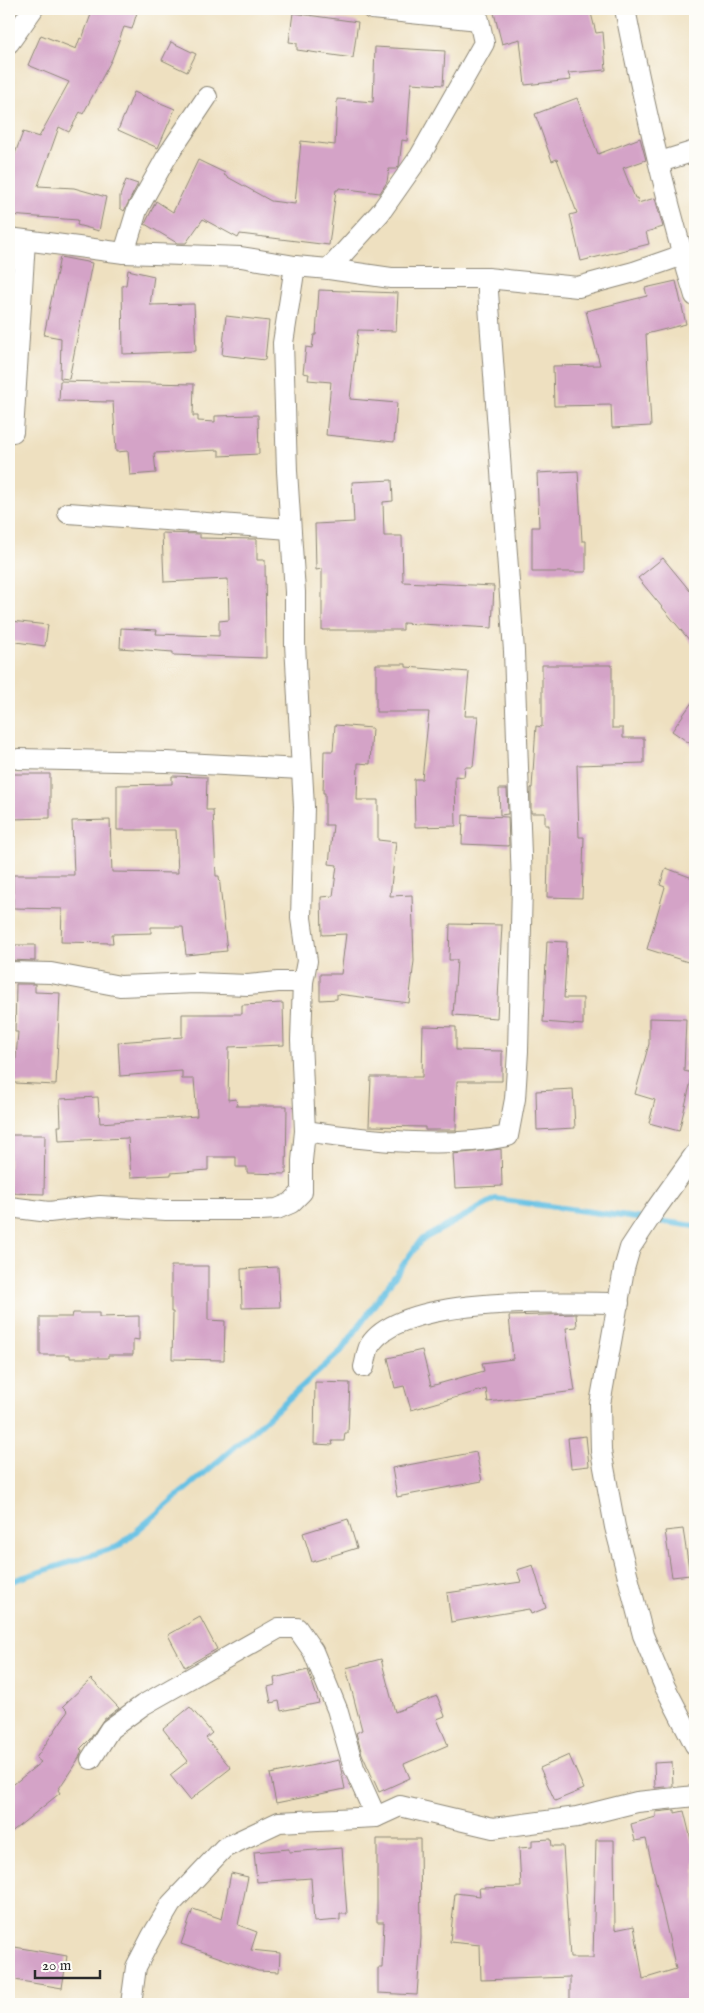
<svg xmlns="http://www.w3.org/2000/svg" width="704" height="2013" font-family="'IM FELL English',serif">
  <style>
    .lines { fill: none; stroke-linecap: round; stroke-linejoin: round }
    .stream { stroke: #66c1e4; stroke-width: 6 }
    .building { fill: #d4a3c7 }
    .minor-casing { stroke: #8c8676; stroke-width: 22 }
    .minor { stroke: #fff; stroke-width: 20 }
  </style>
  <rect width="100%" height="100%" fill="#fdfcf7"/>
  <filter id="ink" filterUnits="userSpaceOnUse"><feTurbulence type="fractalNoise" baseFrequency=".02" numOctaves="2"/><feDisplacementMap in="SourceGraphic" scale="10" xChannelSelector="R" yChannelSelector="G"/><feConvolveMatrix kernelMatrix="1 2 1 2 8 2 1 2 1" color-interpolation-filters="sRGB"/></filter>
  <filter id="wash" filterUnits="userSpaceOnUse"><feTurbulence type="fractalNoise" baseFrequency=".0096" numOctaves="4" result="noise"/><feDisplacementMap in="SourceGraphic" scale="20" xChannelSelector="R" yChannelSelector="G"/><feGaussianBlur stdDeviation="1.12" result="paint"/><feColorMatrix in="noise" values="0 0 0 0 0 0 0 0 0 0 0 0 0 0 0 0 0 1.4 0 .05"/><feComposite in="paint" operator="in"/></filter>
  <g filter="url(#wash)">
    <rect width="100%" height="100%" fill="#eee0c0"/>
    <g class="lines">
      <polyline class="stream" points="9,1582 119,1546 251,1433 341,1351 421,1240 496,1199 695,1226"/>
    </g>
    <g id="blocks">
      <g class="building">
        <polygon points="93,9 138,9 132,29 124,27 112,59 83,114 80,112 69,132 59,127 38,186 74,188 106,197 99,231 77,225 78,220 9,215 9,170 23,132 39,137 69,82 28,65 41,35 76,49 80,38 82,39"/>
        <polygon points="493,9 590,9 596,33 603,32 606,70 568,73 571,80 525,85 520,39 502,44"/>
        <polygon points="293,13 358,22 353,58 297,50 297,43 289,42"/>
        <polygon points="171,42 196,54 187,72 162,60"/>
        <polygon points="375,47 445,51 443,85 411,83 407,141 402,140 399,166 396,169 389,169 387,182 380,193 339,188 338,190 336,190 329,245 240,234 238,238 203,219 186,243 177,243 145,224 156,201 173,212 198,160 225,173 224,175 271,201 295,204 301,141 335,145 337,99 373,102"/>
        <polygon points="134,92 175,109 158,148 118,130"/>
        <polygon points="577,98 598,154 640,138 646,160 623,168 635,198 637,198 638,203 655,198 663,227 646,232 649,244 581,261 570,215 577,213 557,159 552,161 535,114"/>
        <polygon points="126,180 138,184 124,211 120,208 120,196"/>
        <polygon points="60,257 92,263 69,379 60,378 61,338 44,335"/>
        <polygon points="128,270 154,276 150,305 194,304 196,351 123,354 122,285 126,285"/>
        <polygon points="676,281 686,324 646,334 651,426 612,428 611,405 554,406 553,366 600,365 586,311 647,296 645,288"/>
        <polygon points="319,290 398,293 396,331 358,330 350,399 397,403 394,442 326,435 331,382 308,380 309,374 303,373 306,347 312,348 314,335 316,335"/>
        <polygon points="226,316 269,321 265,360 222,355"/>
        <polygon points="60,381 194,384 193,416 198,416 198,421 215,422 215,416 258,415 259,454 219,456 219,450 154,453 156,473 130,475 128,451 116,452 113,402 59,401"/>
        <polygon points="578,471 582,541 586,541 586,572 532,572 532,527 539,527 537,473"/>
        <polygon points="392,480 393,501 383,502 384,536 402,536 403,582 494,586 492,628 403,623 403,630 322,630 322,569 316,570 315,524 354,522 352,482"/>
        <polygon points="162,533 200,534 200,538 257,539 257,560 265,560 266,658 173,655 173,652 120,648 121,628 157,630 156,634 219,636 219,621 229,620 228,579 164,582"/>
        <polygon points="663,558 695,597 695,647 638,578"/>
        <polygon points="11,621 48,625 45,646 9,641"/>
        <polygon points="376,664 406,664 406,667 469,672 465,716 478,716 473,767 465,767 464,777 455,776 456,826 415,827 414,779 422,779 429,712 376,712"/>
        <polygon points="542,665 612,665 612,728 623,728 623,738 644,738 644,763 577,765 579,837 584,837 582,898 547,897 549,825 545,825 545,813 531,813 531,788 532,788 536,726 542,727"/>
        <polygon points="695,698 695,747 672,731"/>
        <polygon points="335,725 372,728 370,764 358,763 357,800 378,800 378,840 396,842 390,896 412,895 414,961 409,1003 337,994 337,999 320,1000 320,974 341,974 346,934 322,935 321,897 333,896 337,865 329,864 333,825 325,825 325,793 323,793 324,751 333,751"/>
        <polygon points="11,774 50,774 50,818 12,819"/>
        <polygon points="172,776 207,777 206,810 213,810 216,876 219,876 227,951 186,955 183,927 151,927 151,933 112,934 113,943 61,942 62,909 13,908 13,875 74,875 72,821 110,820 112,872 178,873 176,830 117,830 117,785 172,784"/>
        <polygon points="499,789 507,789 508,814 500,815"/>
        <polygon points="463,815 508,817 509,846 462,844"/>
        <polygon points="666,868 695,879 695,949 691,963 647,949 665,887 660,885"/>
        <polygon points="450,924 502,925 497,1018 453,1015 457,960 449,960"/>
        <polygon points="547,941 567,942 564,998 583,998 583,1025 543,1022"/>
        <polygon points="9,945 35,945 35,961 9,960"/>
        <polygon points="16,984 35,984 35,992 60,993 56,1085 14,1083 18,1032 15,1032"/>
        <polygon points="283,1003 284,1045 229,1047 228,1100 236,1099 237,1106 287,1106 286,1174 247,1173 247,1167 236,1167 236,1157 208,1157 208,1170 171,1173 171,1175 131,1177 128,1138 59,1141 58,1126 61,1126 60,1099 98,1097 100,1123 197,1116 194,1079 182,1079 182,1071 120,1076 118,1042 182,1037 182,1014 242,1014 242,1005"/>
        <polygon points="649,1018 686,1019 684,1071 693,1073 679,1131 649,1123 655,1100 635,1094 649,1044"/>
        <polygon points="423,1026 456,1027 456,1050 502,1051 502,1081 457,1081 456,1130 425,1130 425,1127 369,1126 371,1077 422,1077"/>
        <polygon points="573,1089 575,1128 537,1130 536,1091"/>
        <polygon points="9,1135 45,1135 44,1194 9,1193"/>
        <polygon points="501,1149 502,1186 455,1188 453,1154"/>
        <polygon points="171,1266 208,1266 208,1320 225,1321 224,1360 172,1359 173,1312 171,1312"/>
        <polygon points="278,1267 280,1307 242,1308 241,1269"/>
        <polygon points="73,1313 99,1313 99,1317 139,1316 139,1340 133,1339 133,1355 108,1355 108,1358 70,1358 70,1355 40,1355 40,1317 72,1317"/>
        <polygon points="576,1314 577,1327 566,1328 575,1391 488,1402 486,1389 411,1410 404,1386 395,1388 388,1358 422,1350 431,1386 484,1371 482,1363 513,1359 509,1316"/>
        <polygon points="315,1382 350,1383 348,1433 345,1433 344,1441 332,1441 333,1445 314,1444"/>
        <polygon points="586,1436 589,1466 571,1468 568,1438"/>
        <polygon points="476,1452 482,1481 397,1497 392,1468"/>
        <polygon points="348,1519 357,1548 312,1562 303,1533"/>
        <polygon points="683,1529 690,1575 672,1577 665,1531"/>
        <polygon points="533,1565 546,1608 531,1614 529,1609 451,1622 447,1593 521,1582 517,1570"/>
        <polygon points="200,1617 217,1649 185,1667 168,1635"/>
        <polygon points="381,1659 395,1712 437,1696 445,1716 437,1719 448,1745 404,1764 410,1778 379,1792 362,1754 356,1733 362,1730 346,1668"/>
        <polygon points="308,1670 319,1703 281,1711 279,1701 271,1703 268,1687 275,1685 274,1678"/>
        <polygon points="91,1679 119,1708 103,1720 90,1739 80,1749 82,1750 79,1758 58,1790 60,1793 9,1834 9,1788 41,1762 36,1758 68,1711 63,1706"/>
        <polygon points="190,1707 212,1733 206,1738 231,1768 190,1800 170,1775 188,1761 163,1729"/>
        <polygon points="569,1755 584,1789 555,1801 540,1768"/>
        <polygon points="339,1760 345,1789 276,1803 270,1774"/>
        <polygon points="672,1762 673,1786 655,1788 654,1763"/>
        <polygon points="675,1810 675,1813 684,1811 695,1856 695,2004 666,2004 665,2000 639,2004 570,2004 570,1977 481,1980 480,1945 450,1942 455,1893 480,1896 479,1888 521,1887 519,1848 532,1847 532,1840 551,1839 552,1846 563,1846 570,1958 593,1958 596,1840 614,1840 615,1930 634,1926 643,1979 676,1969 646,1839 635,1841 631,1824 656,1817 656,1812"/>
        <polygon points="377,1839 420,1839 421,1938 417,1995 378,1993 378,1968 382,1968 384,1922 377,1922"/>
        <polygon points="342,1848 347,1914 340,1914 340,1920 314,1922 311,1878 257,1882 254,1852 289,1849 289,1852"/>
        <polygon points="231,1873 248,1877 238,1925 257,1932 251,1950 280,1953 279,1972 258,1971 181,1944 193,1909 222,1919"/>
        <polygon points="9,1946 67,1956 62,1988 9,1979"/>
      </g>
    </g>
  </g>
  <g filter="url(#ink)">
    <use href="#blocks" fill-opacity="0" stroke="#8c8676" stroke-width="1"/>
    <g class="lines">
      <g class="minor-casing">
        <g id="minor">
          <path d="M625 9C644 105 666 202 695 296"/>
          <polyline points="9,43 33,9"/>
          <polyline points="660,162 695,151"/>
          <polyline points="9,238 124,253 241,257 295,266 329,269 391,278 487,278 578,287 634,272 683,255"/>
          <polyline points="124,253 137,210 166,158 207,97"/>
          <polyline points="329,269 380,213 420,156 484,43 479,20 372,9"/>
          <polyline points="13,432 25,241"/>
          <polyline points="68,513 290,529"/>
          <polyline points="18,759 166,762 301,769"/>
          <polyline points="9,972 51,973 120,986 195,983 248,985 278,982 303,982"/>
          <path d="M305 1131C367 1140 446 1149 508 1136L515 1099 518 1051 522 885 514 651 487 278"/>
          <polyline points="695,1154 653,1213 630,1248 624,1269 600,1404 601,1451 615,1527 643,1635 664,1685 695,1745"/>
          <polyline points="9,1207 49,1212 100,1206 166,1210 261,1210 277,1209 291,1203 302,1192 302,1161 305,1131 301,1040 303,982 307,961 301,918 304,807 295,644 295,592 287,471 283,343 295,266"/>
          <path d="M364 1367C366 1360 367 1350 370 1345 403 1294 563 1303 619 1303"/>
          <polyline points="91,1759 110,1729 143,1705 279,1628 297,1628 313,1651 337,1709 354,1768 376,1817"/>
          <polyline points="131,2004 136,1967 152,1936 171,1904 224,1848 279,1822 376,1817 400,1806 493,1828 577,1817 637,1802 695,1796"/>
        </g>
      </g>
      <use href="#minor" class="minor"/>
    </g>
  </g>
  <rect width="704" height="2013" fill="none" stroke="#fdfcf7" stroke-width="30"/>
  <path d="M35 1970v8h65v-8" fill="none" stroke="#2b2b2b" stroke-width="2.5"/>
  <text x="42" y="1970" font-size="15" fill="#2b2b2b" stroke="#fdfcf7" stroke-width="4" paint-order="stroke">20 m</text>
</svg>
